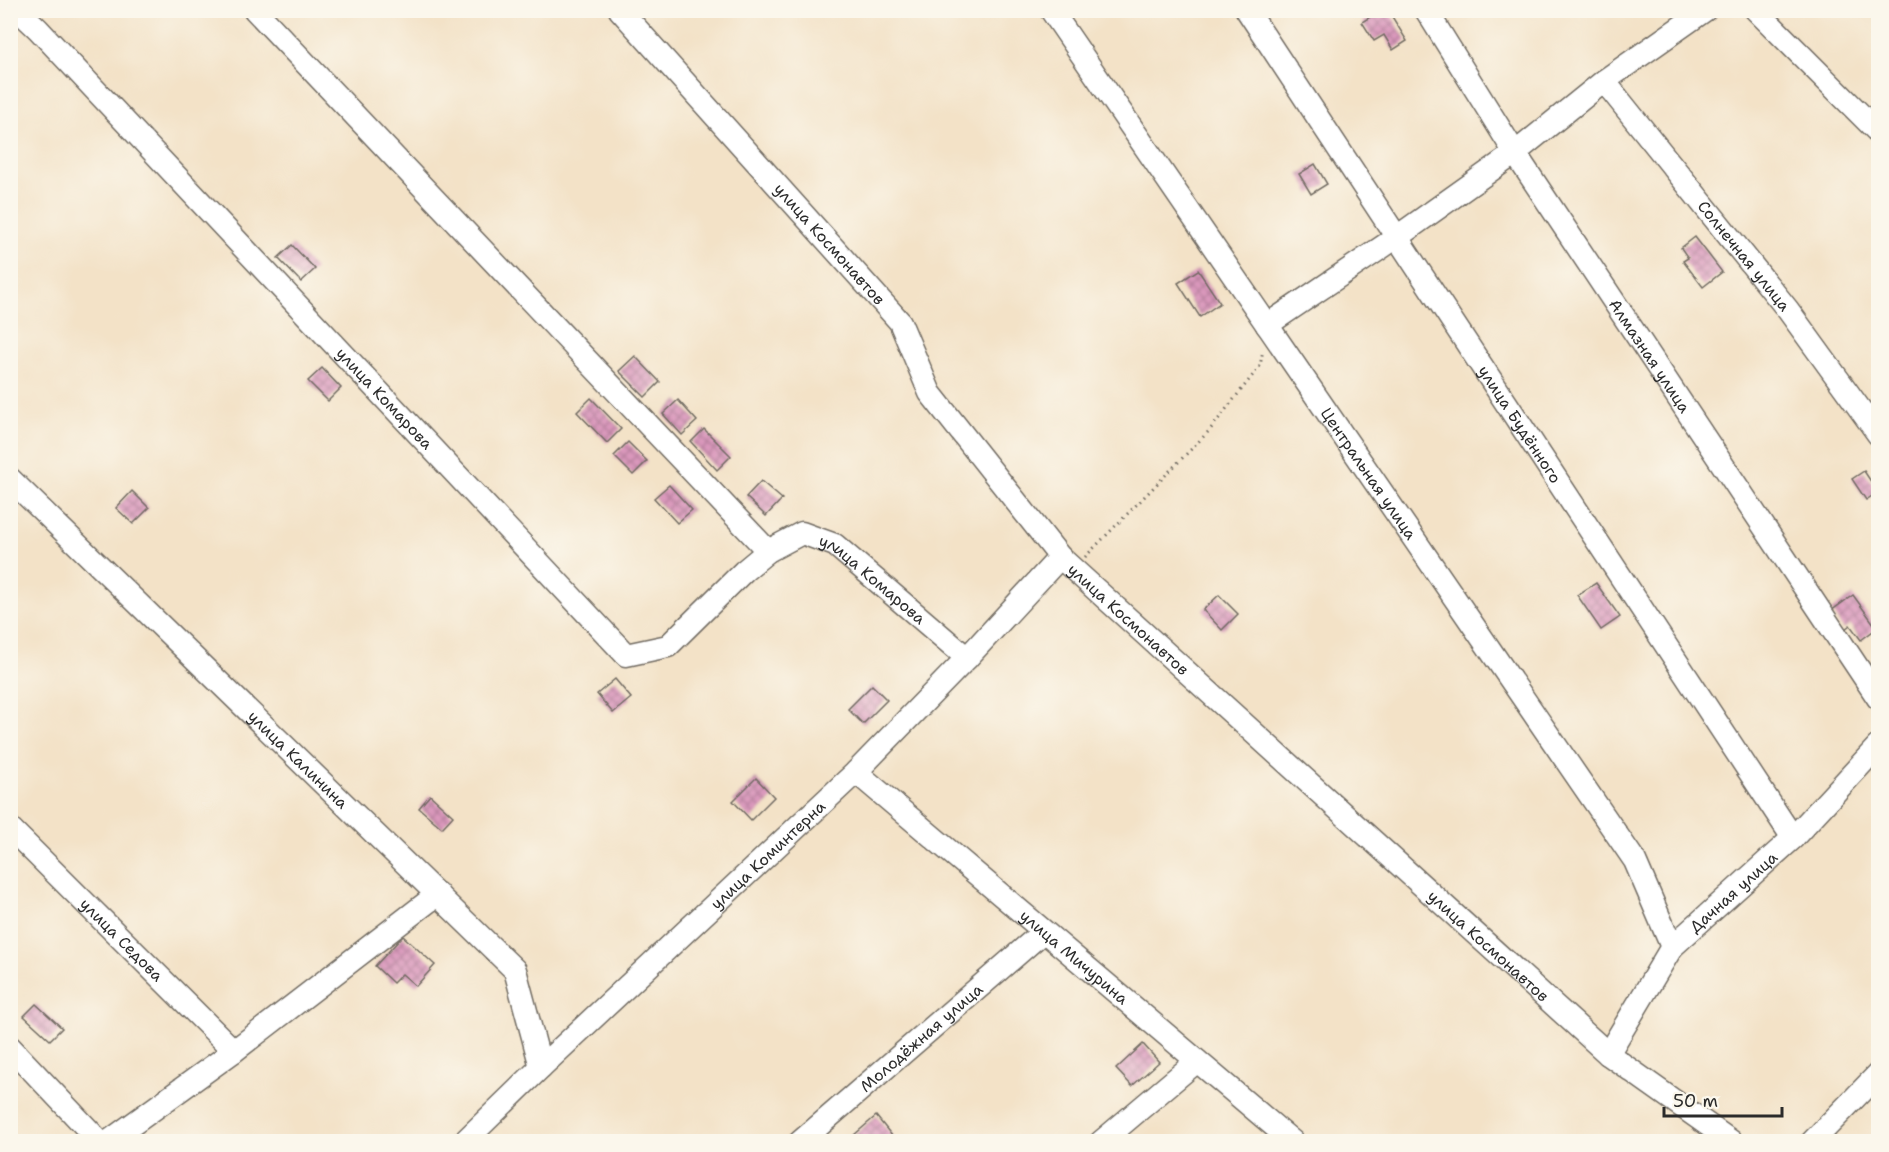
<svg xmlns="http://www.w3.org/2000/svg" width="1889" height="1152" font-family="'Shantell Sans',sans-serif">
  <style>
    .building { fill: url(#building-cross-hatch) }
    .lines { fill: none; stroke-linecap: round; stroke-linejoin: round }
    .minor-casing { stroke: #716b62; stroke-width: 25 }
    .path { stroke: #716b62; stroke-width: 3; stroke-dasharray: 1.5 4.5; stroke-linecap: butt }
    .minor { stroke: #fff; stroke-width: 22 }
    .labels { text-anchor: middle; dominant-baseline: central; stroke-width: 5; stroke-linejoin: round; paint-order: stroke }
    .street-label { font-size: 16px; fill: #2b2b2b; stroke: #fbf7ec }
  </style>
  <defs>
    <pattern id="building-cross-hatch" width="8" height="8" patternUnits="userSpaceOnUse" patternTransform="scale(1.5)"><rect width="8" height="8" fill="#da98bc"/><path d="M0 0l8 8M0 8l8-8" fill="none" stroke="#b17c99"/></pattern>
  </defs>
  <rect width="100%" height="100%" fill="#fbf7ec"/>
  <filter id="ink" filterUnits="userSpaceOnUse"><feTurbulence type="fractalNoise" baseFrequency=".0167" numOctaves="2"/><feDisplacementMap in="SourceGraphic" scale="12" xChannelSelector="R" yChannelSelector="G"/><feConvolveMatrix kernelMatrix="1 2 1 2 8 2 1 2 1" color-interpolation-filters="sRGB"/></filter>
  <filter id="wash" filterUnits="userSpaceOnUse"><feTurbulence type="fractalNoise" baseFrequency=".008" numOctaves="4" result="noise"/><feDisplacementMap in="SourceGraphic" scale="24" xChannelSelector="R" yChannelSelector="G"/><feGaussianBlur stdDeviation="1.35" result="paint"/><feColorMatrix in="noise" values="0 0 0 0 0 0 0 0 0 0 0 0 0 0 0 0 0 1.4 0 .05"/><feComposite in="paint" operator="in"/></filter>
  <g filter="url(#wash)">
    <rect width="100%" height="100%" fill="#f3e2c7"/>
    <g id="blocks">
      <g class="building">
        <polygon points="1381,10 1388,10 1407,41 1393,50 1384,35 1374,41 1362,22"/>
        <polygon points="1315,164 1327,184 1311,194 1299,174"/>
        <polygon points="1695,237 1722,272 1703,287 1683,261 1688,258 1681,248"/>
        <polygon points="292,245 315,269 301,282 278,258"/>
        <polygon points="1198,270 1220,303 1200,317 1178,283"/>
        <polygon points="635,356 660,382 645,397 619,371"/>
        <polygon points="322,368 341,388 328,401 308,381"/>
        <polygon points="591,398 621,429 607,443 577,412"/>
        <polygon points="678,400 697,421 682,435 663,414"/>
        <polygon points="704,429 731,456 717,470 691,442"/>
        <polygon points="628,442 647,461 633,475 614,456"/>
        <polygon points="1864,471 1878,492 1866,500 1852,479"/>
        <polygon points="761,481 782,499 766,516 746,497"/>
        <polygon points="669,485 692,510 677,523 654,498"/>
        <polygon points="132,491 149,508 133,524 116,508"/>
        <polygon points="1596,583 1620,617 1601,630 1577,595"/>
        <polygon points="1219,595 1238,614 1222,630 1203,610"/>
        <polygon points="1853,595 1877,628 1861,640 1850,625 1844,630 1831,611"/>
        <polygon points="615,679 631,698 613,713 597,694"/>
        <polygon points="872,685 887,700 863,724 848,709"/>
        <polygon points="756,778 774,797 751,820 733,801"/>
        <polygon points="430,795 453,816 442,828 419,808"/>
        <polygon points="403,936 435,965 416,986 402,974 393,983 375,966"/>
        <polygon points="36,1004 62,1028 50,1040 24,1016"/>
        <polygon points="1143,1044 1159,1062 1132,1086 1116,1069"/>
        <polygon points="876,1116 893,1137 888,1142 846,1142"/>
      </g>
    </g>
  </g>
  <g filter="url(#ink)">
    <use href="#blocks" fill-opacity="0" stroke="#716b62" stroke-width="1.5"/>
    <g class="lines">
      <g class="minor-casing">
        <g id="minor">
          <path id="s1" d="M18 10 38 29 626 655 668 646 744 571 768 551 802 533 835 545 967 658"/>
          <polyline points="255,10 768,551"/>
          <path id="s2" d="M620 10 900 322 930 393 1060 557 1608 1054 1732 1142"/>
          <path id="s3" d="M1051 10 1635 861 1672 947"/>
          <path id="s4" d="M1247 10 1793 838"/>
          <path id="s5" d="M1426 10 1515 153 1878 698"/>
          <polyline points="1756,10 1878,132"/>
          <path id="s6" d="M1604 81 1788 310 1878 434"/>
          <polyline points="1267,325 1397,237 1515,153 1604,81 1705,10"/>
          <path id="s7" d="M10 479 515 970 541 1067"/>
          <path id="s8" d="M856 772 1293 1142"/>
          <path id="s9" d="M10 828 234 1051"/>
          <polyline points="10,1047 100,1142"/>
          <path id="s10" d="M1608 1054 1672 947 1793 838 1878 746"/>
          <polyline points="108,1142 234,1051 438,894"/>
          <path id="s11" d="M464 1142 541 1067 856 772 967 658 1060 557"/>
          <path id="s12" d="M800 1142 1043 932"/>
          <polyline points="1101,1142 1197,1061"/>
          <polyline points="1812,1142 1878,1074"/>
        </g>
      </g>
      <polyline class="path" points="1085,557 1209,431 1260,366 1263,350"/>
      <use href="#minor" class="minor"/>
    </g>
  </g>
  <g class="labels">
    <g class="street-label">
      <text stroke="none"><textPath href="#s2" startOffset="314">улица Космонавтов</textPath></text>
      <text stroke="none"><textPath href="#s6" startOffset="224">Солнечная улица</textPath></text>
      <text stroke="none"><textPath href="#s5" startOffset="412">Алмазная улица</textPath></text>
      <text stroke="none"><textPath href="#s1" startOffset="534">улица Комарова</textPath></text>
      <text stroke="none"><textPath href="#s4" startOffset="496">улица Будённого</textPath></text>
      <text stroke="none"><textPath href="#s3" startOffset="562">Центральная улица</textPath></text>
      <text stroke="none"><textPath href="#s1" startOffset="1191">улица Комарова</textPath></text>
      <text stroke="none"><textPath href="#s2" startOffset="798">улица Космонавтов</textPath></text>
      <text stroke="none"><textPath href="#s7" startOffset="402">улица Калинина</textPath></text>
      <text stroke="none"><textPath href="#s11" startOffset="418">улица Коминтерна</textPath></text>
      <text stroke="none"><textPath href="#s10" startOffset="207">Дачная улица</textPath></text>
      <text stroke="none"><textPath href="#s9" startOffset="158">улица Седова</textPath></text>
      <text stroke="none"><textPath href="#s2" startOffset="1284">улица Космонавтов</textPath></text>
      <text stroke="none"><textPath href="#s8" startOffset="286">улица Мичурина</textPath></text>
      <text stroke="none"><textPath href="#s12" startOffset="160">Молодёжная улица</textPath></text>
    </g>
  </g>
  <rect width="1889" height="1152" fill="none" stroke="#fbf7ec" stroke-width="36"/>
  <path d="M1664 1107v9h118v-9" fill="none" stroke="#2b2b2b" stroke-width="3"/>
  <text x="1673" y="1107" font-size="18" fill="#2b2b2b" stroke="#fbf7ec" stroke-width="4.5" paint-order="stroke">50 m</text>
</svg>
